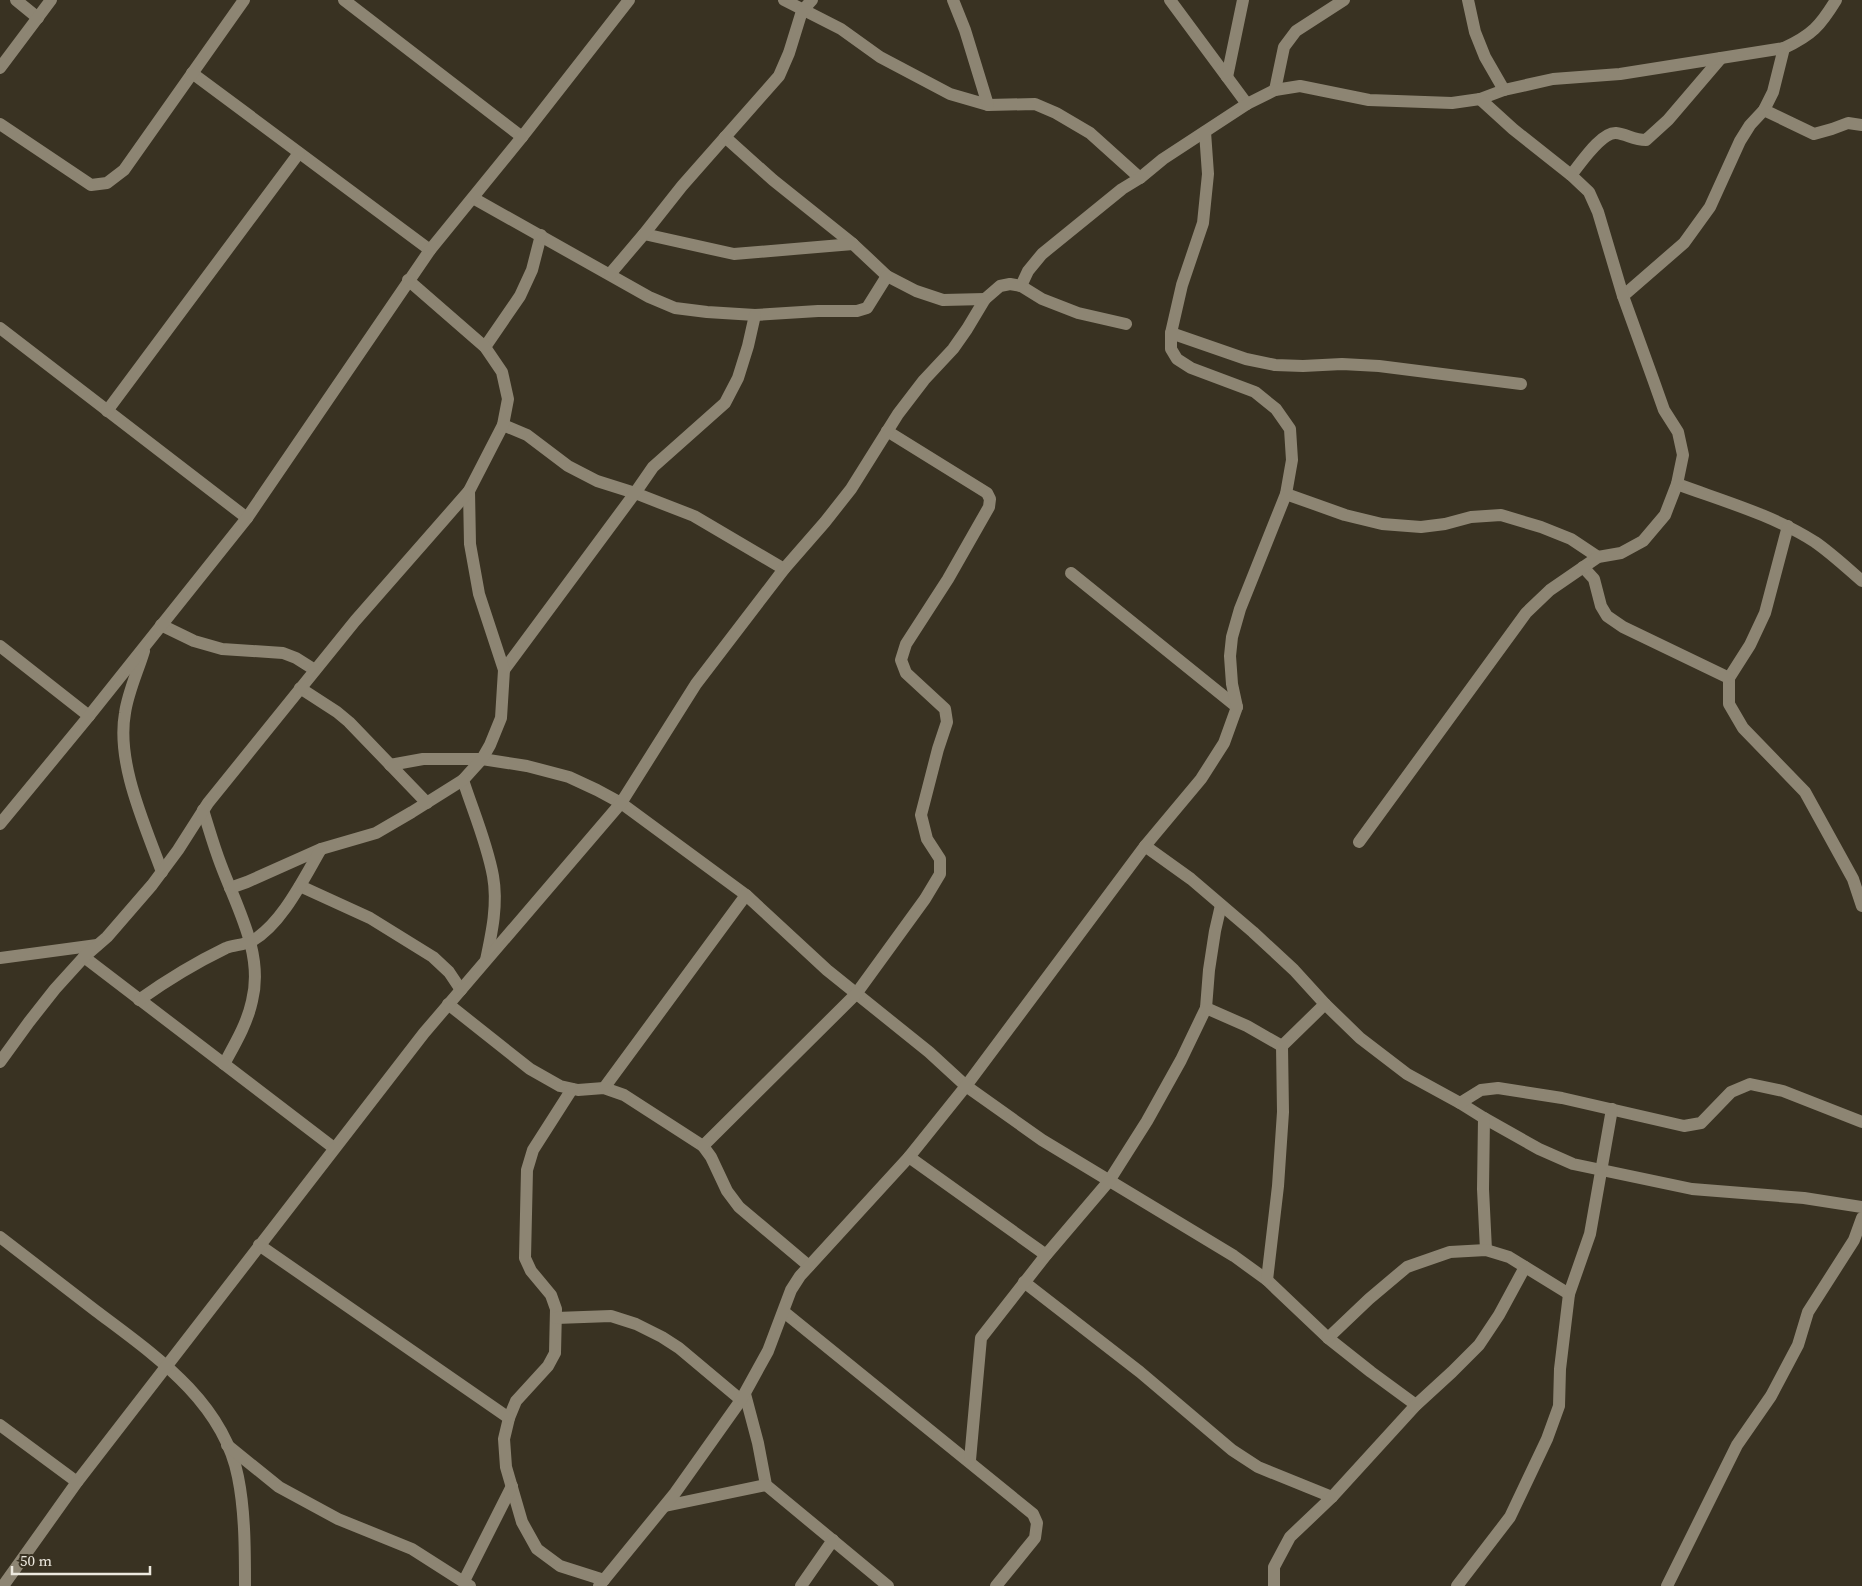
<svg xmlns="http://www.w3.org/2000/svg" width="1862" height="1586" font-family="'Source Serif 4',serif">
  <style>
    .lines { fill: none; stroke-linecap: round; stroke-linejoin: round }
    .street { stroke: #8d8573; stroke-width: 12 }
    .secondary { stroke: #8d8573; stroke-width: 12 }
  </style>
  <rect width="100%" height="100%" fill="#393222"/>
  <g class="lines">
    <g class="street">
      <polyline points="16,0 38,18"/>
      <polyline points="344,0 522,137"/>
      <polyline points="784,0 841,29 880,57 950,94 988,105 1035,104 1056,113 1090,133 1140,178"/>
      <polyline points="953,0 965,30 988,105"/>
      <polyline points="1170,0 1247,104"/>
      <polyline points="1468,0 1475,32 1485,57 1504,90"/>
      <polyline points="192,73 430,250"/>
      <polyline points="1227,77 1243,0"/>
      <polyline points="1275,90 1284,47 1296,31 1344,0"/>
      <polyline points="1764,110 1814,134 1832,129 1848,123 1862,125"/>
      <polyline points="0,124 91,185 107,183 124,170 244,0"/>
      <polyline points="725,137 773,180 853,244 887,276 916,291 943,300 985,299"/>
      <path d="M1571 175C1581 163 1601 132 1616 133 1627 134 1633 140 1646 140L1668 120 1721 58"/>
      <polyline points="473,198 649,297 675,308 707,312 755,315 818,311 857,311 867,308 887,276"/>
      <polyline points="644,234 734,254 853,244"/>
      <polyline points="610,274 644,234 682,186 779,76 789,53 802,11 812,0"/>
      <path d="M1021 286 1028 271 1042 254 1122 189 1140 178 1163 159 1247 104 1275 90 1300 86 1369 100 1452 103 1480 99 1504 90 1553 79 1620 74 1784 48C1812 35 1820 26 1836 0"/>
      <polyline points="1623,296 1684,243 1710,207 1740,141 1750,125 1764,110 1773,92 1784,48"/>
      <polyline points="0,328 247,518"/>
      <polyline points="1171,333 1246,359 1275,365 1303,366 1342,364 1379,366 1521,384"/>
      <polyline points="485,347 520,296 532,270 541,235"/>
      <polyline points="107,411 299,153"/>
      <polyline points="503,425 527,435 568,466 597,481 635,493 694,516 784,569"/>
      <path d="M1677 484C1723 501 1773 515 1815 542 1831 553 1847 568 1862 581"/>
      <polyline points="1286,494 1345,515 1382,524 1421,527 1445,524 1471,517 1501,515 1541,527 1571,539 1598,557"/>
      <polyline points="1788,526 1765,613 1750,645 1729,678 1729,704 1743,728 1805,792 1853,879 1862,906"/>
      <polyline points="1583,567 1594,579 1601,606 1607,616 1623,627 1729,678"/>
      <polyline points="1071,573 1237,707"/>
      <polyline points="161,625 194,641 222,649 283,653 296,658 315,670"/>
      <polyline points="0,646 89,716"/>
      <path d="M144 651C138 671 128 692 125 713 116 763 145 825 162 872"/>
      <polyline points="504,670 635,493 653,467 725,403 738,378 748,346 755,315"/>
      <polyline points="300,688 337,712 349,722 427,803"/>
      <polyline points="390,765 423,759 482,759 527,766 569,777 597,790 621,803 746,895 827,970 929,1052 966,1086 1042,1140 1234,1256 1267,1280 1328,1338 1371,1372 1416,1405"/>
      <path d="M463 780C473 811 487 843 493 876 498 904 492 932 486 960"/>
      <path d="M203 810C209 829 214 847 221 865 237 908 264 954 252 1001 247 1024 235 1044 224 1064"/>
      <polyline points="0,824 89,716 247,518 430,250 522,137 629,0"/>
      <polyline points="1359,842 1526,613 1550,590 1598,557 1621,553 1643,541 1665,515 1677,484 1683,455 1678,432 1664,410 1653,379 1623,296 1598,212 1589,192 1571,175 1513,129 1480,99"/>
      <polyline points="1145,846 1191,879 1253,932 1294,970 1325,1004 1360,1038 1407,1074 1460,1103 1484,1118 1539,1149 1573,1164 1692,1189 1804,1198 1862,1207"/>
      <polyline points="300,886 370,918 433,957 449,972 461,990"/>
      <polyline points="230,888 247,882 321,849 376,833 412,812 463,780 482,759 490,745 501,718 504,670 479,594 470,544 469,491 503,425 508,399 502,372 485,347 408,280"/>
      <polyline points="84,957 334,1148"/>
      <polyline points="0,958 97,945"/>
      <path d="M139 1000C167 980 195 963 226 948 234 945 244 945 252 941 282 924 304 878 321 849"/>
      <polyline points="448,1004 530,1069 560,1086 578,1090 604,1088 624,1095 703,1146 711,1157 727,1191 739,1207 809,1266"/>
      <polyline points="1206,1008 1247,1026 1282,1046"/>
      <polyline points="0,1062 29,1022 55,989 84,957 107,937 152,885 178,850 208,803 355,621 469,491"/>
      <polyline points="604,1088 746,895"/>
      <polyline points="572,1089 533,1150 527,1170 525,1258 531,1271 551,1295 556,1309 555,1353 548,1366 516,1401 509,1418 504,1439 506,1467 522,1522 537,1549 560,1566 604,1580"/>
      <polyline points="1460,1103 1481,1090 1498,1088 1562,1098 1684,1126 1701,1123 1731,1092 1750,1084 1783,1091 1862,1122"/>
      <polyline points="1484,1118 1483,1189 1486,1250"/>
      <polyline points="703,1146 856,994 925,899 940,874 940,859 927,839 921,815 938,749 947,722 945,709 906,673 901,660 906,644 948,579 989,507 990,499 987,493 887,431"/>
      <polyline points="909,1157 1046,1255"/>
      <path d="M0 1237C32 1262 64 1286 96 1311 153 1354 223 1401 238 1477 245 1511 245 1551 245 1586"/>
      <polyline points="259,1245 509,1418"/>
      <polyline points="1267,1280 1278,1186 1283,1112 1282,1046 1325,1004"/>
      <polyline points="1024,1282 1140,1372 1232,1450 1258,1467 1332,1497"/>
      <polyline points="784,1312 1033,1514 1037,1523 1035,1538 996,1586"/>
      <polyline points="556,1318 611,1316 636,1324 662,1337 679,1348 741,1400"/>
      <polyline points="1328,1338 1369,1299 1407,1267 1450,1252 1486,1250 1509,1257 1569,1294"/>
      <polyline points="745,1394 758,1443 766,1485 888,1586"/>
      <polyline points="0,1425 77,1482"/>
      <polyline points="227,1445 279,1487 338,1519 412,1549 470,1586"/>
      <polyline points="970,1460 981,1338 1046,1255 1109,1181 1147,1121 1181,1060 1206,1008 1209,970 1215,931 1221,905"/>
      <polyline points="665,1506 766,1485"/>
      <polyline points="464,1581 512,1486"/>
      <polyline points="3,1586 77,1482 424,1033 621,803 696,684 784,569 825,522 851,489 898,414 924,380 953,349 967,329 985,299 1000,286 1010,284 1021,286 1042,299 1078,313 1126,324"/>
      <polyline points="599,1586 675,1493 741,1400 768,1351 791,1290 800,1276 909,1157 966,1086 1145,846 1201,779 1224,743 1237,707 1232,684 1230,656 1232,637 1240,609 1286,494 1292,460 1290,429 1276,409 1255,392 1191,368 1177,359 1171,349 1171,333 1182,285 1203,223 1208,174 1205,132"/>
      <polyline points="801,1586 833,1540"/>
      <polyline points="1274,1586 1274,1567 1290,1537 1332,1497 1416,1405 1452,1372 1479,1345 1499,1315 1525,1267"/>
      <polyline points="1457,1586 1510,1517 1547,1439 1559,1406 1560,1369 1569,1294 1590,1234 1612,1109"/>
      <polyline points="1667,1586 1737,1445 1771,1396 1798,1345 1808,1312 1854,1240 1862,1218"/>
    </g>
    <polyline class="secondary" points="0,68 51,0"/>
  </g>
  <path d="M12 1566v8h138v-8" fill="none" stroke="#ede9df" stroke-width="2.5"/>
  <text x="20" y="1566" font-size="15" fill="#ede9df" stroke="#393222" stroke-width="4" paint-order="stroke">50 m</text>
</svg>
